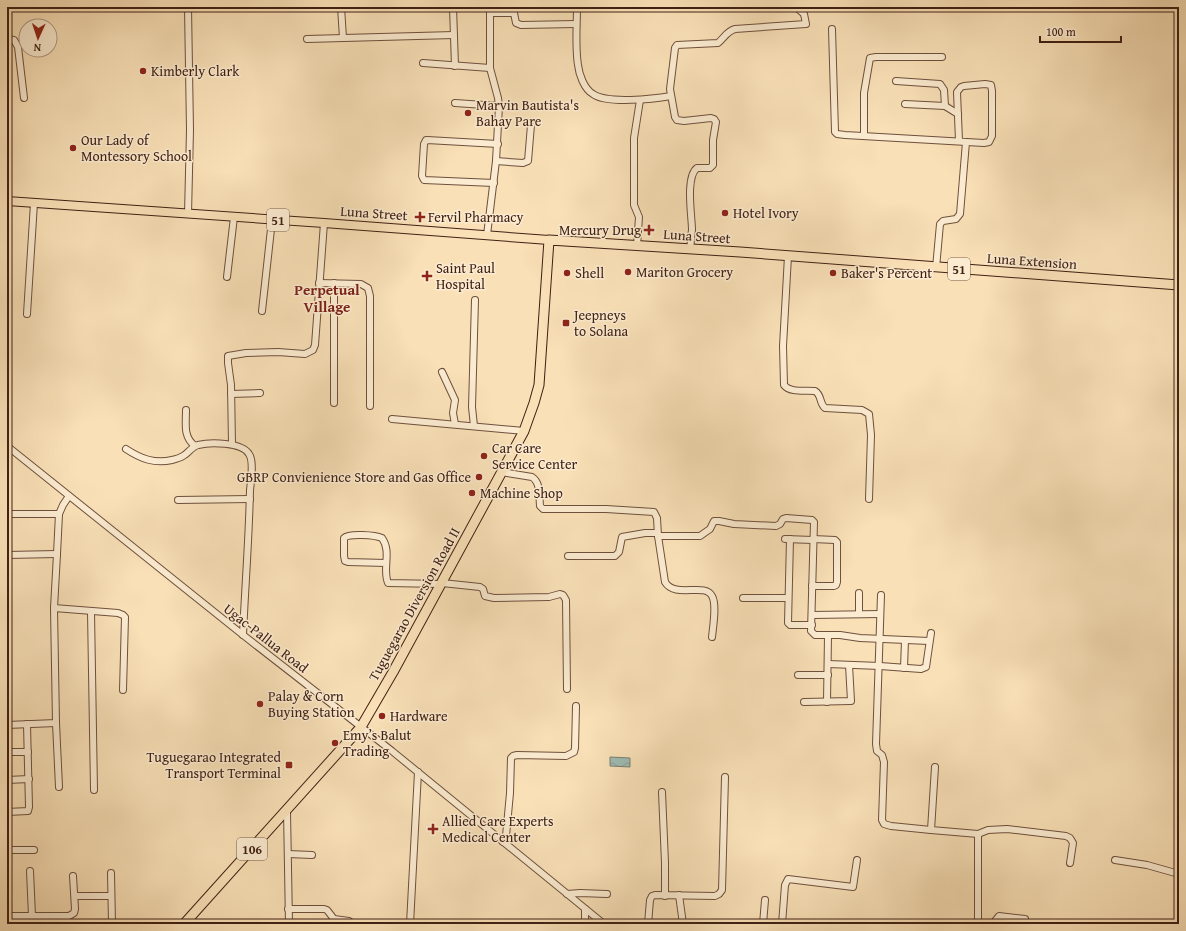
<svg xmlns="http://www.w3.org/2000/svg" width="1186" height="931" viewBox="0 0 1186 931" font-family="'Gentium Book Plus',serif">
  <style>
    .water { fill: url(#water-waves); stroke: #787e73 }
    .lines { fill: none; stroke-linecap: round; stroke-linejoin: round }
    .minor-casing { stroke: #6e503d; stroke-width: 8 }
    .major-casing { stroke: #402014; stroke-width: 10 }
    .highway-casing { stroke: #402014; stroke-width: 11 }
    .minor { stroke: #fbebd0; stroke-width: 6 }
    .major { stroke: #f9e0b7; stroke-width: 8 }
    .highway { stroke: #f9e0b7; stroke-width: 9 }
    .poi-dot { fill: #8f2418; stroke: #fbebd0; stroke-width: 1.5 }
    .labels { text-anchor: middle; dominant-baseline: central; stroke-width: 3; stroke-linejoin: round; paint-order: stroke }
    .shield { fill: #fbebd0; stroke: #785d4c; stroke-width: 1 }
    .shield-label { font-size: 13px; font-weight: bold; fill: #402014 }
    .poi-label { font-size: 14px; fill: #402014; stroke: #fbebd0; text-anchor: start }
    .street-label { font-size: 14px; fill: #402014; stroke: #fbebd0 }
    .neighbourhood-label { font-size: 15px; font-weight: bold; fill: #7a1f14; stroke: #fbebd0 }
  </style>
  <defs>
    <pattern id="water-waves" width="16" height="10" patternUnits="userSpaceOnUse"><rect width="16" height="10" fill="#9ebcb3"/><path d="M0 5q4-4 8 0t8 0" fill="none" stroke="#89a199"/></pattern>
  </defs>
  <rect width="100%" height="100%" fill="#f9e0b7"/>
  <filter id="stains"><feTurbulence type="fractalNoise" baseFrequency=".005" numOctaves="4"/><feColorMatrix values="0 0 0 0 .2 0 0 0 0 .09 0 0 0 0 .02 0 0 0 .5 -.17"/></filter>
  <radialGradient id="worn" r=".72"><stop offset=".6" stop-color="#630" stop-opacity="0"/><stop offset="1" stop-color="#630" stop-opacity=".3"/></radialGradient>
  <polygon class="water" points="610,757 630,758 630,767 610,766"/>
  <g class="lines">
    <g class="minor-casing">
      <g id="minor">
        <polyline points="26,7 45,7"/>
        <polyline points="341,7 343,38"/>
        <polyline points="453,7 455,66"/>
        <path d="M577,7C577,26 575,46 578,65C579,74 584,89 593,94C606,104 654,99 671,96"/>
        <polyline points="490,13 514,13 516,23 521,25 576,24"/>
        <polyline points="832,29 835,132 837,134 845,135 984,143 989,142 992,136 992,91 991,85 985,84 964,86 961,87 957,92 959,141"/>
        <polyline points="7,39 14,40 18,47 24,98"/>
        <polyline points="307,39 454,35"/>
        <polyline points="423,63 490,68"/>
        <polyline points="896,81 940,84 944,90 945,106"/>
        <polyline points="455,103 499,106"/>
        <polyline points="905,104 945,106 958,114"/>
        <polyline points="864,136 864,93 870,58 876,57 942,57"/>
        <polyline points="496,161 523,163 528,161 531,125"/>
        <polyline points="494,183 424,180 422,176 424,144 426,140 427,140 498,144"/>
        <polyline points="188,214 190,130 188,7"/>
        <polyline points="487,235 496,161 499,106 498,98 490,68 490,7"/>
        <polyline points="637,246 639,217 634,205 634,138 640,100"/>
        <path d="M690,249C691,243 691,236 692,230C692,217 685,177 697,168H710L713,165V140L716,122L714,119L711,118L684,121L677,120L675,117L670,89L675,48L677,45L718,43C724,38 727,31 735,29L806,24L804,14L796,7"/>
        <path d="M788,256L783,346L784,385C790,393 805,390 815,391C822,395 819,403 825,408L862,410L869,414L871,435L869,499"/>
        <polyline points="936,268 940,224 943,221 956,219 960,214 966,142"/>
        <polyline points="227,277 234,217"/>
        <polyline points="319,283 361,284 368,288 370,296 370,406"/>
        <polyline points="334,283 334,403"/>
        <polyline points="262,311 272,220"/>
        <polyline points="27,314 34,203"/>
        <polyline points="442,372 455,400 453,413 455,424"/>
        <polyline points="231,394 260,393"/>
        <path d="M186,410C186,424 183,437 195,446"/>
        <polyline points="392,419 524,431"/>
        <polyline points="474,426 472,407 475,300"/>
        <polyline points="232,444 231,385 228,363 228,356 246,353 278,352 305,354 313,350 315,345 324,223"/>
        <polyline points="7,446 243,635 392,751 604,924"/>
        <path d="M126,449C141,459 155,464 172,460C176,459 180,458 183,456C189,453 191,447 198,445C210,442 242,442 249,454C254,461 251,481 250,490C249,539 245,587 243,635"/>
        <path d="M501,472L532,477C541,483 539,496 540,506L543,509H606L654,512L657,518L658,536H700L710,529L714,521H719L734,524L776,526L780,524L783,519L786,518L812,520L814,522L811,631L815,635H840L860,638L929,641"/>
        <polyline points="178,500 250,499"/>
        <polyline points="7,514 59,514"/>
        <path d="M658,536L665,582C675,599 705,582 712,596C717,604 713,627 712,637"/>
        <polyline points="785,539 813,540"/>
        <polyline points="790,539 788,623 790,625 812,625"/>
        <polyline points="7,555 57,554"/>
        <polyline points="568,556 615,556 619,552 622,537 645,533 657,533"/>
        <path d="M386,563L348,562L345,561L344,556V538C349,533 375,535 382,538C392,552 382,569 388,583L441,584"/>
        <polyline points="442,583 480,587 483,589 485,596 494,598 549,597 560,594 563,595 566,600 567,689"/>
        <polyline points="812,586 834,586 836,585 837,582 837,542 835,540 813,539"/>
        <polyline points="859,593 859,614"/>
        <polyline points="881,595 876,744 877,751 882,755 884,762 882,820 884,824 891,826 931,830"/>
        <polyline points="743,598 788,598"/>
        <polyline points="54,608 118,613 123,615 125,617 123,690"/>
        <polyline points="91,612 94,790"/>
        <polyline points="812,615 880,614"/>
        <polyline points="828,664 880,666 921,669 926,667 931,633"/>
        <polyline points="904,668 905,640"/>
        <polyline points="798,675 828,675"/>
        <polyline points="804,702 851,701 849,665"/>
        <polyline points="827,702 828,635"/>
        <polyline points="56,723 59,787"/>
        <polyline points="7,725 56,723 54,608 57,554 59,514 63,505 69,496"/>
        <polyline points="7,752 28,752"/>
        <polyline points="935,767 931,830 978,834 988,830 1007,829 1066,836 1070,838 1073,843 1070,863"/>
        <polyline points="7,780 29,779"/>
        <polyline points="662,792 665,863 665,896"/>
        <polyline points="287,811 289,924"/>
        <polyline points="7,812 28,811 29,807 27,724"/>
        <polyline points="503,842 506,836 510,793 511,758 513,756 517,755 566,756 574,752 575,748 576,706"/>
        <polyline points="7,850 34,850"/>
        <polyline points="288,854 312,855"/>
        <polyline points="1115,860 1147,865 1179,874"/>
        <polyline points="30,871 32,916"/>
        <polyline points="111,873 112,924"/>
        <polyline points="567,894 580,893 607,894"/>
        <polyline points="679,895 683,924"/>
        <polyline points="75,896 111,896"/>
        <polyline points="288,909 324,909 327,910 334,919 349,921 353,924"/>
        <polyline points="7,916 69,916 74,913 75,909 73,876"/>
        <polyline points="410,924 418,772"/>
        <polyline points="585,924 585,909"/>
        <polyline points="648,924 650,900 652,896 655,895 715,896 719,894 722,890 725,777"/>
        <polyline points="763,924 765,900"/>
        <polyline points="782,924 785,885 788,879 853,887 857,860"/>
        <polyline points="978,924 978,834"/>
        <polyline points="995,924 995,921 999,916 1025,919"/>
      </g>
    </g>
    <g class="major-casing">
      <polyline id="major" points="7,201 324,223 549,240"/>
    </g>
    <g class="highway-casing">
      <polyline id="highway" points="184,924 361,727 393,672 524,431 534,403 539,385 549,240 740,252 1179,285"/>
    </g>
    <use href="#minor" class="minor"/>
    <use href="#major" class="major"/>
    <use href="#highway" class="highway"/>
  </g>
  <g class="poi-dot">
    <circle cx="143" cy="71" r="4"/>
    <circle cx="468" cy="113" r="4"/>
    <circle cx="73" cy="148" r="4"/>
    <circle cx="725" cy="213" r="4"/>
    <path d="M418 211h4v4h4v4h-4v4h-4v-4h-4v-4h4z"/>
    <path d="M647 224h4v4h4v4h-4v4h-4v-4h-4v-4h4z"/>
    <circle cx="628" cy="272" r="4"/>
    <circle cx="567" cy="273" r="4"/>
    <circle cx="833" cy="273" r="4"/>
    <path d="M425 270h4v4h4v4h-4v4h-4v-4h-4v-4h4z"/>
    <rect x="562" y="319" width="8" height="8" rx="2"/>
    <circle cx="484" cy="456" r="4"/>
    <circle cx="479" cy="477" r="4"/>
    <circle cx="472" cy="493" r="4"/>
    <circle cx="260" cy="704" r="4"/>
    <circle cx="382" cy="716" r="4"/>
    <circle cx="335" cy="743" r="4"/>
    <rect x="285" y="761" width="8" height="8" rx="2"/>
    <path d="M431 823h4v4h4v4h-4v4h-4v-4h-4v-4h4z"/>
  </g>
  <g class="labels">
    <g class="shield">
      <rect x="267" y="209" width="22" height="22" rx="3"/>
      <rect x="948" y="258" width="22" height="22" rx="3"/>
      <rect x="237" y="838" width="30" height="22" rx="3"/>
    </g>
    <g class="shield-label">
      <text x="278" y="220">51</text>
      <text x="959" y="269">51</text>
      <text x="252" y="849">106</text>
    </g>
    <g class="poi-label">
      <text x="151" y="71">Kimberly Clark</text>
      <text x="476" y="105">Marvin Bautista's<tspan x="476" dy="16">Bahay Pare</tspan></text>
      <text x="81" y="140">Our Lady of<tspan x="81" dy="16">Montessory School</tspan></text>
      <text x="733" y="213">Hotel Ivory</text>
      <text x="428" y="217">Fervil Pharmacy</text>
      <text x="641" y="230" text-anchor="end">Mercury Drug</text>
      <text x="436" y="268">Saint Paul<tspan x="436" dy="16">Hospital</tspan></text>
      <text x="636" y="272">Mariton Grocery</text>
      <text x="575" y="273">Shell</text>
      <text x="841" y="273">Baker's Percent</text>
      <text x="574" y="315">Jeepneys<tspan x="574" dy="16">to Solana</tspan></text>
      <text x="492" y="448">Car Care<tspan x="492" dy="16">Service Center</tspan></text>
      <text x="471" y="477" text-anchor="end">GBRP Convienience Store and Gas Office</text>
      <text x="480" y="493">Machine Shop</text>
      <text x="268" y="696">Palay &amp; Corn<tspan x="268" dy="16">Buying Station</tspan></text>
      <text x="390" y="716">Hardware</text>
      <text x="343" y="735">Emy’s Balut<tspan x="343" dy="16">Trading</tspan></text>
      <text x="281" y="757" text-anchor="end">Tuguegarao Integrated<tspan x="281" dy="16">Transport Terminal</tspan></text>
      <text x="442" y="821">Allied Care Experts<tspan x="442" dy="16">Medical Center</tspan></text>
    </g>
    <g class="street-label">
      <text transform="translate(374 213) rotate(4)">Luna Street</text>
      <text transform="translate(697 236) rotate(4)">Luna Street</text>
      <text transform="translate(1032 261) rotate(4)">Luna Extension</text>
      <text transform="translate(414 604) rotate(-61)">Tuguegarao Diversion Road Ⅱ</text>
      <text transform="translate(266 638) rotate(38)">Ugac-Pallua Road</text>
    </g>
    <g class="neighbourhood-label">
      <text x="327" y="289">Perpetual<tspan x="327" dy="17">Village</tspan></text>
    </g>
  </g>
  <rect width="1186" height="931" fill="none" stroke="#f9e0b7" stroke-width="24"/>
  <rect x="8" y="8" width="1170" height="915" fill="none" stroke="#402014" stroke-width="2"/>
  <rect x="12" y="12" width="1162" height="907" fill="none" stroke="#402014"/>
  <g transform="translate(38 38) rotate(183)"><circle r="19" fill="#fbebd0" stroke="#b09a85"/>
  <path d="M0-3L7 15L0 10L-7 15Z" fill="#8f2418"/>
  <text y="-6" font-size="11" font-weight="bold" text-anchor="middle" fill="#402014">N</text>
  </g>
  <path d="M1040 36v6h81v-6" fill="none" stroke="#402014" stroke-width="2"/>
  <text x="1046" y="36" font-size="12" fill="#402014" stroke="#fbebd0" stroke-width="3" paint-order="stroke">100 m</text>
  <rect width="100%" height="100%" filter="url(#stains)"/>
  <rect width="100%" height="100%" fill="url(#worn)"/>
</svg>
